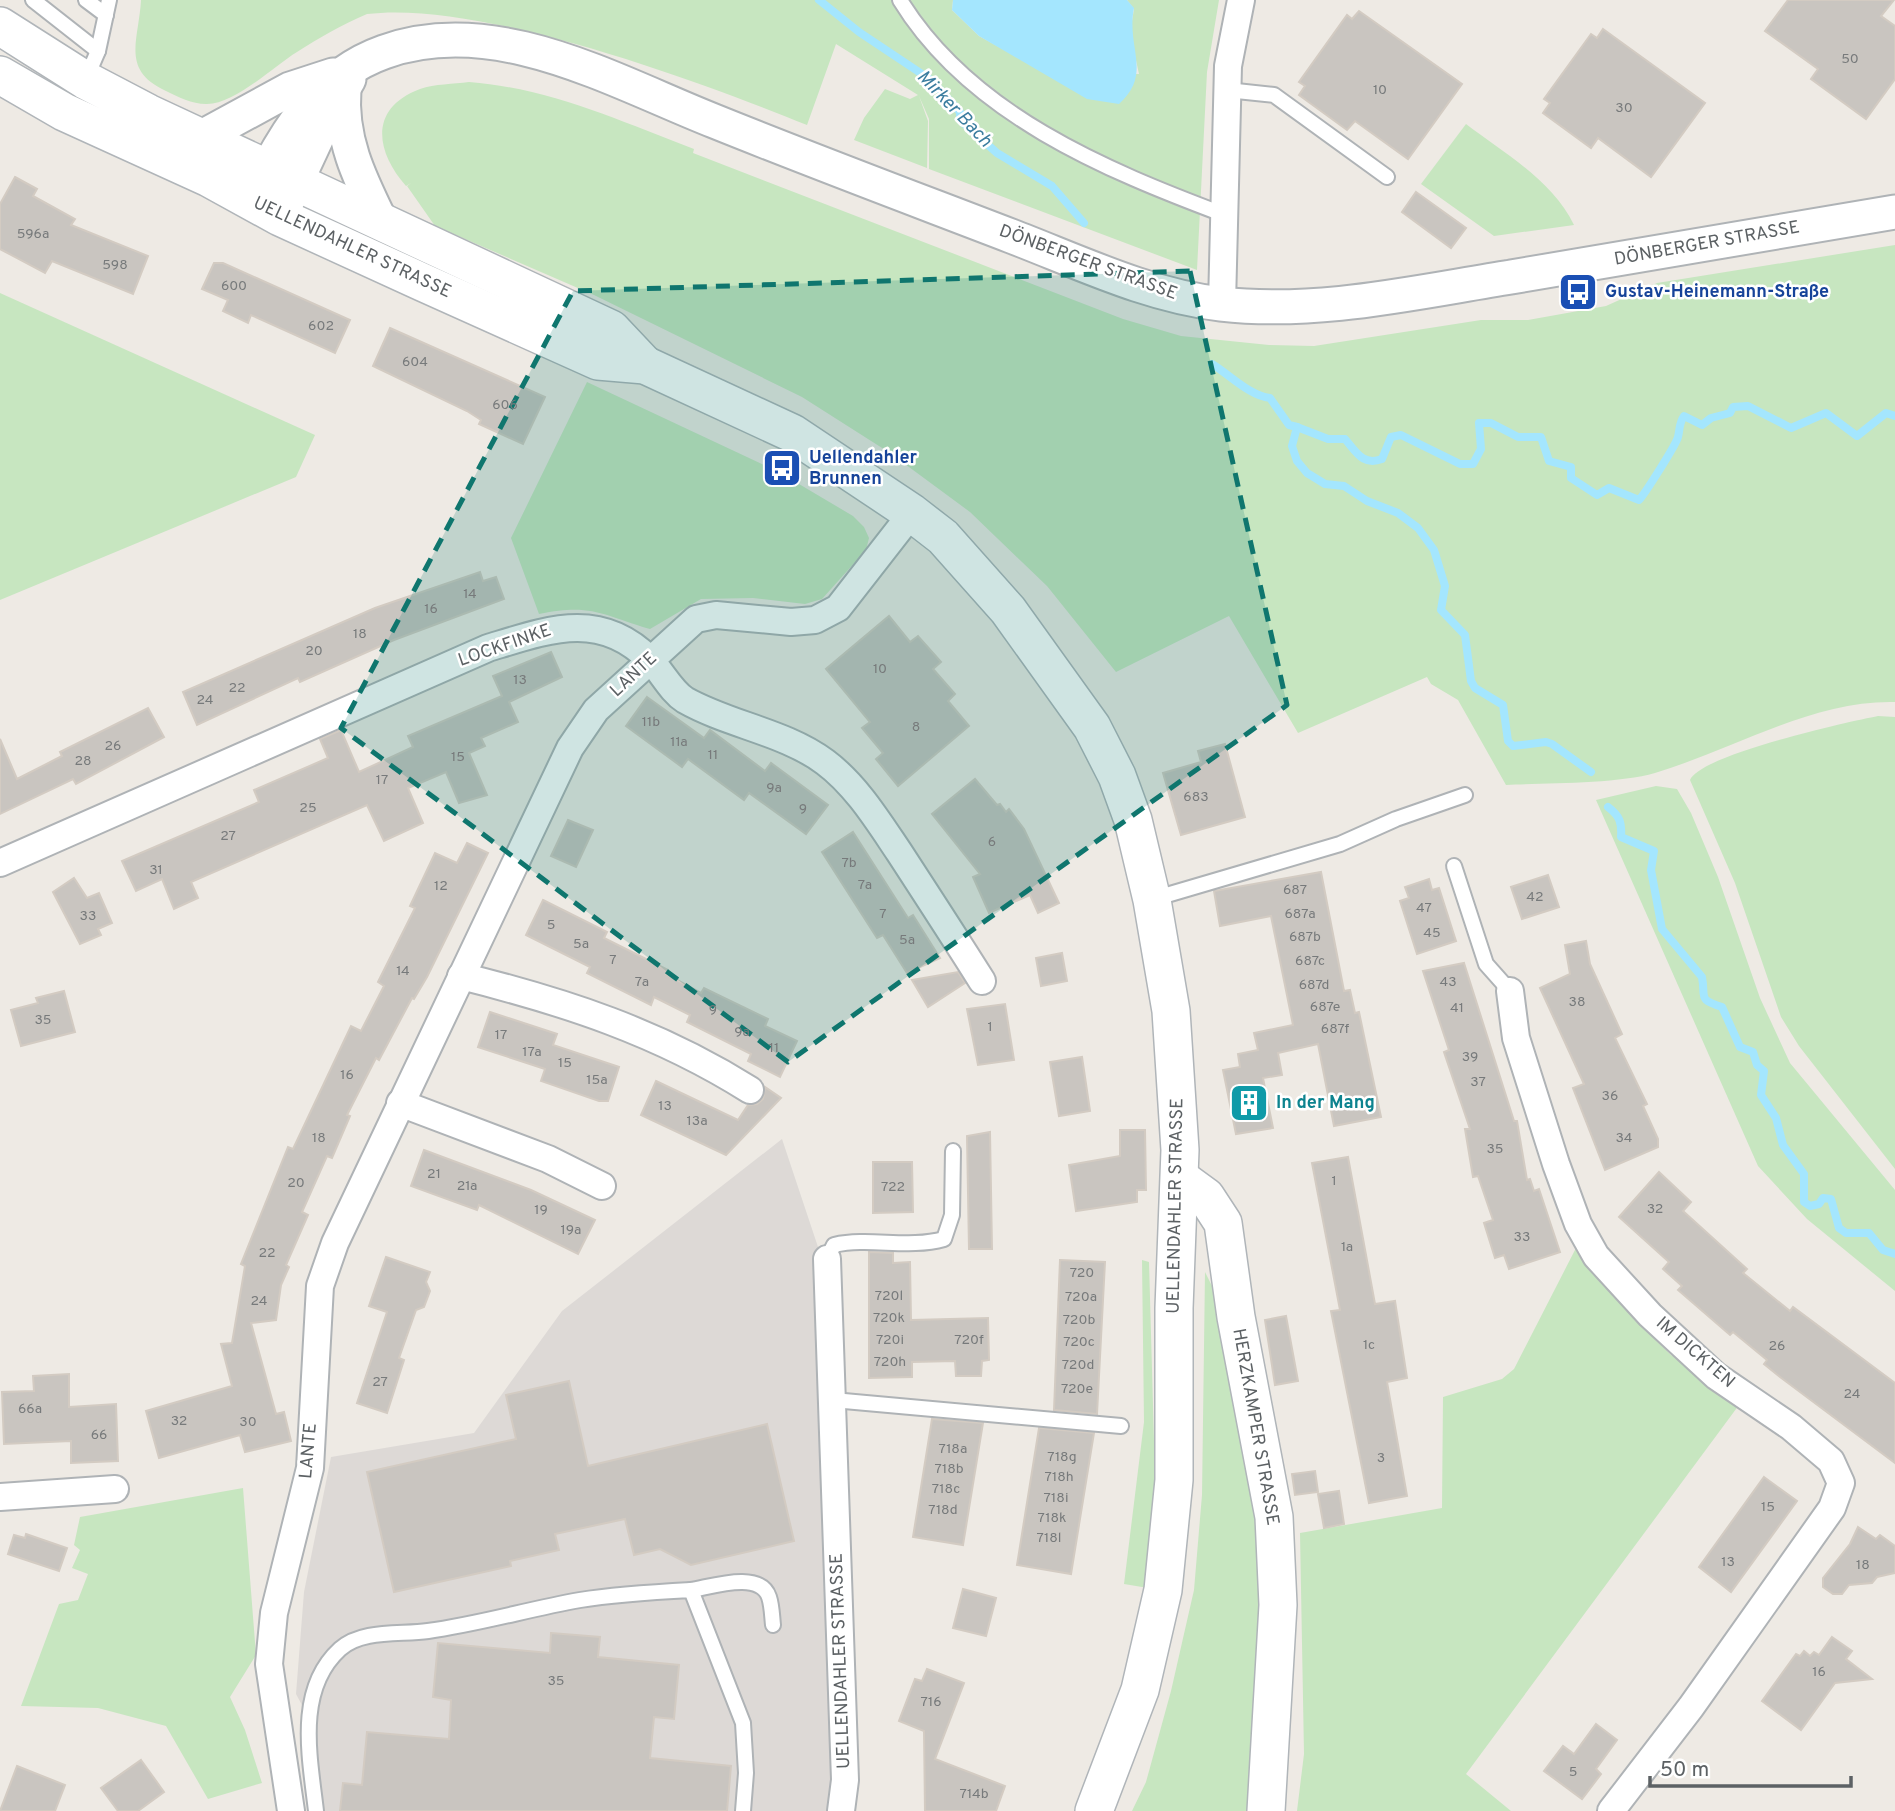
<svg xmlns="http://www.w3.org/2000/svg" width="1895" height="1811" viewBox="0 0 1895 1811" font-family="Overpass,sans-serif">
  <style>
    .industrial { fill: #ddd9d6 }
    .green { fill: #c7e6c0 }
    .water { fill: #a4e6fe }
    .lines { fill: none; stroke-linecap: round; stroke-linejoin: round }
    .stream { stroke: #a4e6fe; stroke-width: 8 }
    .building { fill: #c9c5c0; stroke: #d3cbc2; stroke-width: 2 }
    .service-casing { stroke: #afb3b6; stroke-width: 18 }
    .minor-casing { stroke: #afb3b6; stroke-width: 30 }
    .tertiary-casing { stroke: #afb3b6; stroke-width: 37 }
    .secondary-casing { stroke: #b0b5b9; stroke-width: 40 }
    .service { stroke: #fff; stroke-width: 14 }
    .minor { stroke: #fff; stroke-width: 26 }
    .tertiary { stroke: #fff; stroke-width: 33 }
    .secondary { stroke: #fff; stroke-width: 37 }
    .marked { fill: #0f766e; fill-opacity: 0.2; stroke: #0f766e; stroke-width: 5; stroke-dasharray: 14 9; stroke-linejoin: round }
    .labels { text-anchor: middle; dominant-baseline: central; stroke-width: 5; stroke-linejoin: round; paint-order: stroke }
    .number-label { font-size: 14px; fill: #777a7b }
    .street-label { font-size: 18px; fill: #5c6164; stroke: #fff }
    .transit-label { font-size: 18px; font-weight: bold; fill: #164399; stroke: #fff; text-anchor: start }
    .culture-label { font-size: 18px; font-weight: bold; fill: #0d838f; stroke: #fff; text-anchor: start }
    .water-label { font-size: 19px; font-style: italic; fill: #3b7d9f; stroke: #fff }
  </style>
  <rect width="100%" height="100%" fill="#eeeae4"/>
  <polygon class="industrial" points="782,1139 820,1253 836,1706 830,1811 320,1811 310,1720 296,1694 304,1592 331,1457 474,1433 562,1311"/>
  <g class="green">
    <path d="M141,0H953L952,10L979,36L1044,72L1139,74L1130,33L1134,9L1127,0H1219L1207,72L1197,270L929,169V119L919,96L928,121L927,168L854,140L864,118L885,89L910,99L918,95L836,44L807,125C699,81 480,0 367,14C343,24 319,38 297,52C274,66 234,105 206,104C192,104 178,97 166,91C120,70 139,40 141,0Z"/>
    <path d="M469,82C549,88 620,121 694,149L693,153L1123,319L1181,336L1269,345L1314,346L1481,320H1528L1606,306L1657,283L1895,245V702C1812,700 1732,750 1655,773C1617,784 1547,783 1506,785L1458,700L1431,684L1427,677L1298,733L1229,616L1116,672L1047,586L970,512L890,453L802,397L594,295L435,226L407,186L411,183L406,186C375,151 369,108 420,89C435,84 453,84 469,82Z"/>
    <path d="M1466,124C1504,153 1552,180 1574,225L1494,236L1421,184Z"/>
    <polygon points="0,293 315,435 296,477 0,600"/>
    <path d="M587,382L777,471L853,516L864,527L869,538L866,550L822,599L805,604L753,598L701,599L650,629C602,615 592,603 539,614L511,538Z"/>
    <path d="M1878,716L1895,717V1169L1799,1046L1781,1017L1735,883L1690,780C1700,755 1847,722 1878,716Z"/>
    <polygon points="1656,786 1677,789 1691,813 1718,877 1760,998 1790,1063 1895,1190 1895,1291 1807,1219 1758,1166 1596,800"/>
    <polygon points="1576,1248 1632,1317 1671,1355 1739,1405 1466,1774 1511,1811 1297,1811 1304,1754 1300,1533 1442,1508 1443,1397 1502,1379 1514,1369"/>
    <polygon points="1142,1260 1149,1262 1156,1512 1148,1588 1124,1584 1144,1422"/>
    <polygon points="1205,1272 1221,1304 1264,1567 1250,1811 1132,1811 1146,1782 1171,1691 1194,1590 1202,1495"/>
    <polygon points="243,1488 256,1655 230,1697 245,1730 262,1783 208,1799 166,1726 98,1708 21,1706 59,1604 78,1600 88,1574 72,1568 80,1550 74,1545 80,1517"/>
  </g>
  <path class="water" d="M953,0H1127L1134,8C1126,48 1153,73 1119,104L1087,99L979,36L952,10Z"/>
  <g class="lines">
    <g class="stream">
      <polyline points="819,0 859,32 931,80 960,112 960,120 997,153 1052,186 1084,223"/>
      <path d="M1212,364C1230,375 1250,396 1270,398L1289,425L1297,427L1292,446L1297,461L1307,473L1325,484L1344,486L1367,501L1398,513L1418,528L1434,550L1445,586L1441,610L1465,635L1471,681L1475,688L1503,705L1508,741L1513,746L1546,742L1552,744L1591,772"/>
      <path d="M1297,427L1328,439H1345C1357,453 1363,466 1382,459L1391,437L1401,435L1460,464H1473L1481,449L1479,423H1491L1518,437H1541L1549,461L1571,467V478L1597,495L1609,488L1639,500C1644,495 1676,445 1678,437C1680,429 1679,423 1684,416L1702,425L1711,418L1730,413L1733,407L1748,406L1791,428L1826,413L1857,436L1886,413L1895,416"/>
      <path d="M1608,807C1620,816 1622,823 1621,837L1654,851L1651,870L1662,929L1702,977C1706,998 1697,999 1722,1007L1740,1047L1753,1052L1757,1065L1764,1071L1761,1095L1776,1118L1783,1145L1804,1174V1202L1810,1206L1819,1204L1823,1198L1831,1199L1839,1228L1846,1233H1869L1883,1250L1895,1254"/>
    </g>
  </g>
  <g class="building">
    <polygon points="1788,0 1894,0 1881,16 1895,26 1895,79 1866,119 1811,79 1818,69 1765,31"/>
    <polygon points="1359,11 1462,84 1408,159 1355,121 1347,130 1299,95 1305,86 1299,82 1347,15 1352,19"/>
    <polygon points="1603,29 1705,103 1651,177 1598,138 1591,148 1543,113 1550,103 1544,99 1591,34 1597,38"/>
    <polygon points="15,177 37,189 33,196 75,219 71,225 148,256 133,294 52,261 45,273 0,249 0,204"/>
    <polygon points="1416,192 1466,228 1451,248 1402,212"/>
    <polygon points="214,263 223,263 350,320 335,353 251,315 248,323 223,311 228,300 202,289"/>
    <polygon points="390,328 545,397 523,444 479,424 481,420 467,411 373,366"/>
    <polygon points="480,572 483,581 496,577 504,599 394,640 300,682 298,678 197,725 183,692 375,608"/>
    <polygon points="889,616 910,642 918,636 941,662 933,669 955,694 948,701 969,726 898,786 876,759 883,753 862,728 870,722 826,669"/>
    <polygon points="551,652 562,677 509,702 518,722 481,738 485,746 469,753 487,795 459,803 446,772 408,788 423,823 384,841 367,805 191,882 198,898 174,909 162,879 136,891 122,861 259,802 254,790 328,758 320,739 341,730 359,772 413,747 408,736 502,696 493,676"/>
    <polygon points="647,697 704,738 710,730 765,771 771,763 828,805 806,834 749,793 744,800 688,759 682,767 626,726"/>
    <polygon points="148,708 164,737 76,784 73,779 0,814 0,739 17,779 62,756 60,752"/>
    <polygon points="1225,744 1245,817 1181,835 1163,773 1201,762 1198,751"/>
    <polygon points="975,779 997,805 1000,804 1006,812 1009,809 1024,829 1059,903 1038,913 1030,895 989,913 973,877 980,874 932,814"/>
    <polygon points="568,820 593,830 576,867 551,856"/>
    <polygon points="853,832 908,918 913,915 940,958 907,973 883,935 877,938 822,852"/>
    <polygon points="467,843 488,853 427,977 414,999 412,998 379,1060 376,1058 347,1115 350,1116 332,1158 327,1156 302,1212 308,1215 286,1265 289,1267 281,1285 276,1320 251,1323 276,1414 284,1412 291,1441 245,1452 240,1435 159,1458 146,1411 232,1386 221,1344 232,1343 245,1266 241,1264 288,1147 293,1149 351,1026 361,1031 384,986 378,982 415,908 410,906 435,853 457,863"/>
    <polygon points="1321,872 1344,991 1350,990 1355,1013 1359,1012 1381,1117 1334,1126 1318,1044 1278,1053 1282,1075 1263,1078 1273,1128 1236,1134 1223,1070 1240,1067 1238,1054 1258,1050 1254,1033 1293,1025 1271,916 1220,926 1214,891"/>
    <polygon points="1548,875 1559,907 1522,919 1511,887"/>
    <polygon points="74,878 87,898 99,893 112,923 98,929 101,935 80,944 53,892"/>
    <polygon points="1429,879 1432,890 1439,888 1456,941 1417,954 1400,901 1409,898 1405,887"/>
    <polygon points="543,900 607,932 604,938 668,970 666,974 701,993 704,988 768,1019 765,1026 797,1041 780,1077 748,1061 751,1054 687,1022 690,1015 654,997 651,1005 587,973 590,967 526,935"/>
    <polygon points="1586,941 1590,964 1622,1034 1615,1038 1647,1104 1643,1106 1658,1139 1658,1147 1605,1170 1573,1088 1584,1084 1540,988 1570,974 1565,945"/>
    <polygon points="1062,953 1067,981 1041,986 1036,958"/>
    <polygon points="1464,963 1514,1121 1517,1121 1527,1180 1530,1179 1534,1191 1539,1189 1560,1252 1509,1269 1504,1255 1495,1258 1484,1223 1493,1220 1478,1176 1473,1177 1465,1129 1470,1129 1444,1052 1449,1050 1423,971"/>
    <polygon points="958,972 965,983 928,1007 912,980"/>
    <polygon points="64,991 75,1032 21,1046 11,1010 38,1003 36,998"/>
    <polygon points="1005,1004 1014,1060 978,1065 967,1009"/>
    <polygon points="490,1012 557,1034 553,1045 619,1067 608,1101 599,1101 541,1081 545,1069 478,1047"/>
    <polygon points="1082,1057 1090,1111 1059,1116 1050,1062"/>
    <polygon points="656,1081 738,1120 748,1105 757,1104 763,1099 765,1087 781,1098 726,1155 641,1115"/>
    <polygon points="1120,1130 1145,1130 1146,1190 1137,1190 1137,1202 1076,1211 1069,1165 1120,1156"/>
    <polygon points="990,1132 992,1249 969,1249 967,1136"/>
    <polygon points="424,1150 531,1190 595,1220 578,1254 479,1205 477,1210 411,1186"/>
    <polygon points="1348,1157 1375,1304 1395,1301 1407,1378 1387,1382 1407,1496 1369,1503 1331,1311 1340,1310 1312,1163"/>
    <polygon points="873,1162 912,1162 913,1212 873,1213"/>
    <polygon points="1659,1172 1691,1202 1683,1211 1747,1269 1743,1273 1790,1311 1793,1307 1895,1383 1895,1463 1780,1377 1764,1364 1767,1360 1733,1332 1730,1335 1678,1290 1682,1286 1663,1269 1669,1262 1619,1217"/>
    <polygon points="869,1252 893,1253 893,1263 910,1262 911,1320 988,1318 989,1360 982,1361 981,1376 956,1376 955,1361 912,1362 912,1377 869,1378"/>
    <polygon points="386,1257 430,1272 426,1282 430,1291 424,1307 416,1310 399,1358 404,1360 387,1413 357,1403 387,1312 369,1306"/>
    <polygon points="1060,1260 1105,1262 1097,1414 1054,1410"/>
    <polygon points="1286,1316 1298,1381 1275,1385 1265,1320"/>
    <polygon points="69,1374 69,1407 116,1404 118,1461 71,1463 71,1441 4,1444 2,1392 34,1391 33,1376"/>
    <polygon points="569,1381 588,1466 767,1424 794,1541 691,1565 660,1549 634,1555 625,1519 555,1534 559,1550 510,1561 511,1566 394,1592 367,1472 516,1439 506,1395"/>
    <polygon points="932,1419 983,1423 963,1545 913,1537"/>
    <polygon points="1039,1428 1094,1433 1071,1574 1017,1565"/>
    <polygon points="1315,1471 1318,1492 1295,1495 1292,1474"/>
    <polygon points="1764,1477 1797,1501 1731,1592 1699,1567"/>
    <polygon points="1339,1491 1344,1524 1324,1528 1318,1494"/>
    <polygon points="1858,1527 1876,1539 1880,1535 1895,1546 1895,1573 1877,1577 1872,1583 1849,1585 1842,1594 1833,1594 1823,1587 1823,1578 1850,1544"/>
    <polygon points="26,1534 67,1548 59,1571 8,1554 14,1535 25,1538"/>
    <polygon points="963,1589 996,1598 986,1636 953,1628"/>
    <polygon points="551,1633 600,1637 598,1657 679,1665 674,1719 654,1717 650,1758 731,1766 727,1811 340,1811 343,1783 362,1785 367,1732 449,1739 451,1700 433,1697 438,1643 550,1653"/>
    <polygon points="1832,1637 1852,1651 1846,1659 1872,1679 1835,1683 1801,1730 1762,1701 1796,1654 1800,1656 1804,1651 1810,1656 1814,1652 1819,1655"/>
    <polygon points="927,1669 964,1683 935,1759 1005,1786 996,1811 925,1811 924,1731 899,1721 915,1679 922,1681"/>
    <polygon points="1596,1724 1617,1740 1596,1769 1601,1774 1582,1799 1544,1771 1563,1746 1574,1754"/>
    <polygon points="141,1760 164,1792 138,1811 118,1811 101,1788"/>
    <polygon points="17,1766 65,1785 55,1811 0,1811"/>
  </g>
  <g class="lines">
    <g class="service-casing">
      <g id="service">
        <polyline points="33,0 98,51"/>
        <polyline points="86,0 106,15"/>
        <path d="M900,0C970,114 1105,170 1225,215"/>
        <polyline points="86,79 98,51 109,0"/>
        <polyline points="1227,90 1274,95 1387,177"/>
        <polyline points="1454,866 1486,964 1510,991"/>
        <polyline points="1153,899 1340,844 1396,819 1465,795"/>
        <path d="M827,1259L834,1245C870,1237 908,1249 944,1239L952,1215L953,1151"/>
        <polyline points="833,1400 1121,1426"/>
        <path d="M691,1590C711,1587 760,1570 769,1597C772,1606 772,1616 773,1625"/>
        <path d="M316,1811C310,1758 295,1690 340,1649C362,1629 401,1635 428,1631C479,1624 529,1609 580,1600C617,1594 654,1592 691,1590L743,1723L746,1773L743,1811"/>
      </g>
    </g>
    <g class="minor-casing">
      <g id="minor">
        <polyline points="1222,304 1228,66 1241,0"/>
        <path d="M0,863L488,648C547,630 600,609 650,660C662,672 671,691 685,700C729,725 785,732 825,762C856,785 878,821 899,852C927,895 955,938 982,981"/>
        <path d="M461,976C565,1002 658,1032 750,1090"/>
        <polyline points="1510,991 1516,1038 1556,1164 1578,1224 1596,1256 1650,1315 1716,1376 1791,1427 1831,1461 1841,1483 1832,1508 1691,1707 1611,1811"/>
        <polyline points="400,1103 548,1159 602,1186"/>
        <polyline points="827,1259 845,1780 841,1811"/>
        <polyline points="0,1497 115,1489"/>
        <polyline points="291,1811 269,1664 274,1613 310,1468 320,1286 335,1243 570,748 596,710 696,619 716,615 791,622 815,620 838,608 912,513"/>
      </g>
    </g>
    <g class="tertiary-casing">
      <g id="tertiary">
        <path d="M344,89C340,138 359,177 380,220"/>
        <polyline points="200,138 290,89 333,75"/>
        <path d="M256,191C285,132 319,75 384,52C495,12 613,81 714,121C813,161 912,198 1011,236C1079,262 1149,296 1221,304C1318,315 1416,292 1511,277C1639,255 1767,233 1895,212"/>
        <polyline points="285,206 326,118 349,79"/>
      </g>
    </g>
    <g class="secondary-casing">
      <g id="secondary">
        <polyline points="0,26 85,80 148,113 611,329 645,365"/>
        <polyline points="0,75 64,112 209,178 280,217 422,282 598,361 645,365 792,433 912,513 943,537 1008,610 1092,727 1117,776 1133,820 1152,900 1171,1011 1180,1150 1174,1308 1174,1480 1163,1590 1140,1690 1094,1811"/>
        <polyline points="1180,1178 1206,1197 1223,1223 1236,1317 1274,1517 1278,1605 1266,1811"/>
      </g>
    </g>
    <use href="#service" class="service"/>
    <use href="#minor" class="minor"/>
    <use href="#tertiary" class="tertiary"/>
    <use href="#secondary" class="secondary"/>
  </g>
  <path class="marked" d="M1190,271L1287,705L788,1062L341,728L573,291Z"/>
  <defs>
    <g id="bus-square" transform="scale(2.0125)"><rect x="-9" y="-9" width="18" height="18" rx="4" fill="#1a4fb4" stroke="#fff"/><path d="M-5-6H5V4H4V6H2V4H-2V6H-4V4H-5ZM-3.5-4V0h7V-4ZM-3.5 1.2v1.5H-2V1.2ZM2 1.2v1.5H3.5V1.2Z" fill="#fff"/></g>
    <g id="building-square" transform="scale(2.0125)"><rect x="-9" y="-9" width="18" height="18" rx="4" fill="#0f9aa8" stroke="#fff"/><path d="M-4-6H4V6H1V3H-1V6H-4ZM-2.5-4.3h1.7v1.8h-1.7ZM.8-4.3h1.7v1.8H.8ZM-2.5-1h1.7V.8h-1.7ZM.8-1h1.7V.8H.8Z" fill="#fff"/></g>
  </defs>
  <g fill-rule="evenodd">
    <use href="#bus-square" x="1578" y="292"/>
    <use href="#bus-square" x="782" y="468"/>
    <use href="#building-square" x="1249" y="1103"/>
  </g>
  <g class="labels">
    <g class="number-label">
      <text x="1850" y="59">50</text>
      <text x="1380" y="90">10</text>
      <text x="1624" y="108">30</text>
      <text x="33" y="234">596a</text>
      <text x="115" y="265">598</text>
      <text x="234" y="286">600</text>
      <text x="321" y="326">602</text>
      <text x="415" y="362">604</text>
      <text x="505" y="405">606</text>
      <text x="470" y="594">14</text>
      <text x="431" y="609">16</text>
      <text x="360" y="634">18</text>
      <text x="314" y="651">20</text>
      <text x="880" y="669">10</text>
      <text x="520" y="680">13</text>
      <text x="237" y="688">22</text>
      <text x="205" y="700">24</text>
      <text x="651" y="722">11b</text>
      <text x="916" y="727">8</text>
      <text x="679" y="742">11a</text>
      <text x="113" y="746">26</text>
      <text x="713" y="755">11</text>
      <text x="458" y="757">15</text>
      <text x="83" y="761">28</text>
      <text x="382" y="780">17</text>
      <text x="774" y="788">9a</text>
      <text x="1196" y="797">683</text>
      <text x="308" y="808">25</text>
      <text x="803" y="809">9</text>
      <text x="228" y="836">27</text>
      <text x="992" y="842">6</text>
      <text x="849" y="863">7b</text>
      <text x="156" y="870">31</text>
      <text x="865" y="885">7a</text>
      <text x="441" y="886">12</text>
      <text x="1295" y="890">687</text>
      <text x="1535" y="897">42</text>
      <text x="1424" y="908">47</text>
      <text x="883" y="914">7</text>
      <text x="1300" y="914">687a</text>
      <text x="88" y="916">33</text>
      <text x="551" y="925">5</text>
      <text x="1432" y="933">45</text>
      <text x="1305" y="937">687b</text>
      <text x="907" y="940">5a</text>
      <text x="581" y="944">5a</text>
      <text x="613" y="960">7</text>
      <text x="1310" y="961">687c</text>
      <text x="403" y="971">14</text>
      <text x="642" y="982">7a</text>
      <text x="1448" y="982">43</text>
      <text x="1314" y="985">687d</text>
      <text x="1577" y="1002">38</text>
      <text x="1325" y="1007">687e</text>
      <text x="1457" y="1008">41</text>
      <text x="713" y="1010">9</text>
      <text x="43" y="1020">35</text>
      <text x="990" y="1027">1</text>
      <text x="1335" y="1029">687f</text>
      <text x="742" y="1032">9a</text>
      <text x="501" y="1035">17</text>
      <text x="774" y="1048">11</text>
      <text x="532" y="1052">17a</text>
      <text x="1470" y="1057">39</text>
      <text x="565" y="1063">15</text>
      <text x="347" y="1075">16</text>
      <text x="597" y="1080">15a</text>
      <text x="1478" y="1082">37</text>
      <text x="1610" y="1096">36</text>
      <text x="665" y="1106">13</text>
      <text x="697" y="1121">13a</text>
      <text x="319" y="1138">18</text>
      <text x="1624" y="1138">34</text>
      <text x="1495" y="1149">35</text>
      <text x="434" y="1174">21</text>
      <text x="1334" y="1181">1</text>
      <text x="296" y="1183">20</text>
      <text x="467" y="1186">21a</text>
      <text x="893" y="1187">722</text>
      <text x="1655" y="1209">32</text>
      <text x="541" y="1210">19</text>
      <text x="571" y="1230">19a</text>
      <text x="1522" y="1237">33</text>
      <text x="1347" y="1247">1a</text>
      <text x="267" y="1253">22</text>
      <text x="1082" y="1273">720</text>
      <text x="889" y="1296">720l</text>
      <text x="1081" y="1297">720a</text>
      <text x="259" y="1301">24</text>
      <text x="889" y="1318">720k</text>
      <text x="1079" y="1320">720b</text>
      <text x="890" y="1340">720i</text>
      <text x="969" y="1340">720f</text>
      <text x="1079" y="1342">720c</text>
      <text x="1369" y="1345">1c</text>
      <text x="1777" y="1346">26</text>
      <text x="890" y="1362">720h</text>
      <text x="1078" y="1365">720d</text>
      <text x="380" y="1382">27</text>
      <text x="1077" y="1389">720e</text>
      <text x="1852" y="1394">24</text>
      <text x="30" y="1409">66a</text>
      <text x="179" y="1421">32</text>
      <text x="248" y="1422">30</text>
      <text x="99" y="1435">66</text>
      <text x="953" y="1449">718a</text>
      <text x="1062" y="1457">718g</text>
      <text x="1381" y="1458">3</text>
      <text x="949" y="1469">718b</text>
      <text x="1059" y="1477">718h</text>
      <text x="946" y="1489">718c</text>
      <text x="1056" y="1498">718i</text>
      <text x="1768" y="1507">15</text>
      <text x="943" y="1510">718d</text>
      <text x="1052" y="1518">718k</text>
      <text x="1049" y="1538">718l</text>
      <text x="1728" y="1562">13</text>
      <text x="1863" y="1565">18</text>
      <text x="1819" y="1672">16</text>
      <text x="556" y="1681">35</text>
      <text x="931" y="1702">716</text>
      <text x="1573" y="1772">5</text>
      <text x="974" y="1794">714b</text>
    </g>
    <g class="street-label">
      <text transform="translate(1707 244) rotate(-10)">DÖNBERGER STRASSE</text>
      <text transform="translate(352 248) rotate(25)">UELLENDAHLER STRASSE</text>
      <text transform="translate(1088 263) rotate(20)">DÖNBERGER STRASSE</text>
      <text transform="translate(505 646) rotate(-19)">LOCKFINKE</text>
      <text transform="translate(634 675) rotate(-43)">LANTE</text>
      <text transform="translate(1176 1206) rotate(-89)">UELLENDAHLER STRASSE</text>
      <text transform="translate(1695 1353) rotate(41)">IM DICKTEN</text>
      <text transform="translate(1255 1427) rotate(80)">HERZKAMPER STRASSE</text>
      <text transform="translate(309 1451) rotate(-85)">LANTE</text>
      <text transform="translate(841 1661) rotate(-92)">UELLENDAHLER STRASSE</text>
    </g>
    <g class="transit-label">
      <text x="1605" y="292">Gustav-Heinemann-Straße</text>
      <text x="809" y="458">Uellendahler<tspan x="809" dy="21">Brunnen</tspan></text>
    </g>
    <g class="culture-label">
      <text x="1276" y="1103">In der Mang</text>
    </g>
    <g class="water-label">
      <text transform="translate(954 109) rotate(46)">Mirker Bach</text>
    </g>
  </g>
  <path d="M1650 1776v10h201v-10" fill="none" stroke="#5c6164" stroke-width="3.5"/>
  <text x="1660" y="1776" font-size="21" fill="#5c6164" stroke="#ffffff" stroke-width="5" paint-order="stroke">50 m</text>
</svg>
